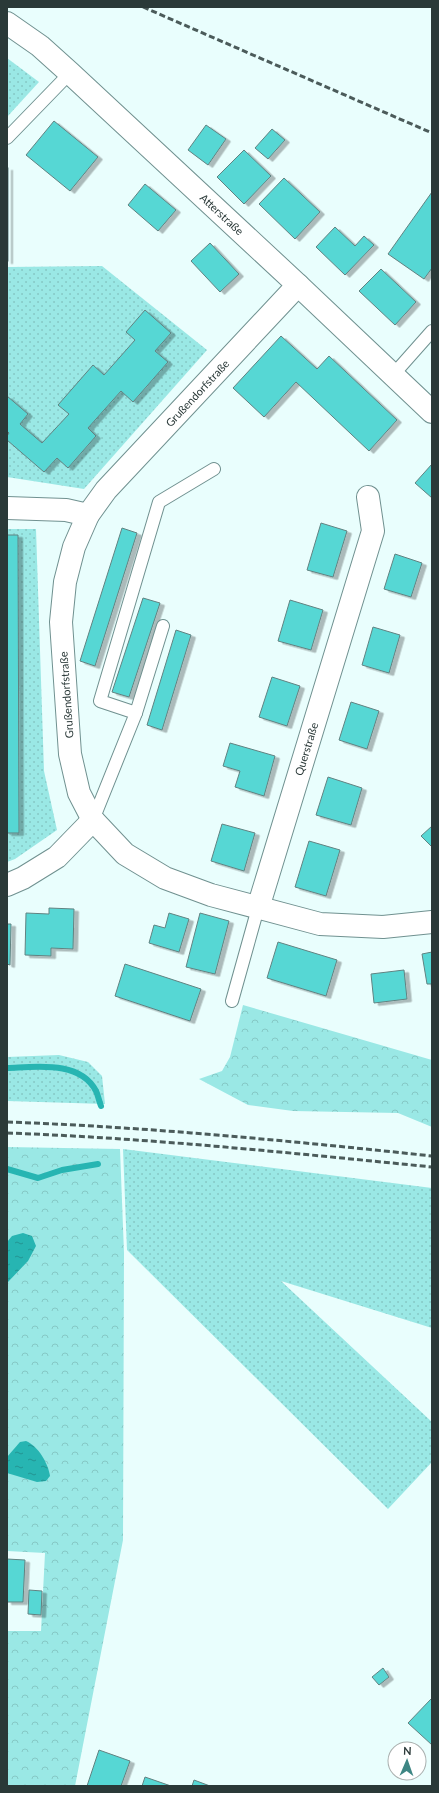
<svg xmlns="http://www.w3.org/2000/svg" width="439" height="1793" viewBox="0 0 439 1793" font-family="Lato,sans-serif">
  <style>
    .grass { fill: url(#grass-dots) }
    .park { fill: url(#park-crowns) }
    .water { fill: url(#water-ripples) }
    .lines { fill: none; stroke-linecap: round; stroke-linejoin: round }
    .stream { stroke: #27b5b2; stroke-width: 6 }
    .building { fill: #56d7d4; stroke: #618281; filter: url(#shadow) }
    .lane-casing { stroke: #709190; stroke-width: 14 }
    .street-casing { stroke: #709190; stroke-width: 24 }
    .secondary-casing { stroke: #709190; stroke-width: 24 }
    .lane { stroke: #fff; stroke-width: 12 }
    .street { stroke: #fff; stroke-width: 22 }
    .secondary { stroke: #fff; stroke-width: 22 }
    .rail { stroke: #4b5b5a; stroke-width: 3; stroke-dasharray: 6 3; stroke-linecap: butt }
    .labels { text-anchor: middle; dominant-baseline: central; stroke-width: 3; stroke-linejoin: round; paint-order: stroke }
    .street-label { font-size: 11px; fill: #2a3938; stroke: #fff }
  </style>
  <defs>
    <pattern id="grass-dots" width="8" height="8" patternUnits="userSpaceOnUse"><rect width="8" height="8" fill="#9ae8e5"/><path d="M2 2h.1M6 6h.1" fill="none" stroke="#85c8c5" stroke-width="1.8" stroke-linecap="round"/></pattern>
    <pattern id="park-crowns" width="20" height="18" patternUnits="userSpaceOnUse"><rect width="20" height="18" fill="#9ae8e5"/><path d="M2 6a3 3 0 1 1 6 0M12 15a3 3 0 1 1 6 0" fill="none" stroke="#85c8c5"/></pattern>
    <pattern id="water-ripples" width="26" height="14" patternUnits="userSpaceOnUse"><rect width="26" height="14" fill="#27b5b2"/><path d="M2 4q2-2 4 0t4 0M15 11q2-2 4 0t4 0" fill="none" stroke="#229492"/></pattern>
    <filter id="shadow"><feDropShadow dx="4.5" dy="2.5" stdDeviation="0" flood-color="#0004"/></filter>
  </defs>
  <rect width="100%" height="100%" fill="#e9fefd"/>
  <g class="grass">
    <polygon points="7,58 39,82 7,117"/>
    <polygon points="102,266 207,350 84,489 7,477 7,267"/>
    <polygon points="7,529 36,529 44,771 57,830 15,859 7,862"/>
    <polygon points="59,1055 88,1062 102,1076 105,1104 7,1101 7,1057"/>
    <polygon points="123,1149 432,1188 432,1328 281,1281 432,1422 432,1462 388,1509 127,1250"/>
  </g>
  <g class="park">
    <polygon points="243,1005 432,1060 432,1127 398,1113 293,1111 248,1105 199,1079 222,1071 230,1057"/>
    <polygon points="7,1147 120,1149 124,1253 123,1540 75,1786 7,1786 7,1631 41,1631 45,1553 7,1551"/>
  </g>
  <g class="water">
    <polygon points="23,1233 32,1236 36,1246 28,1261 7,1283 7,1242 12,1236"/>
    <path d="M26,1441C38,1446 48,1463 50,1476L46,1481L37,1482L7,1473V1457L20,1442Z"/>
  </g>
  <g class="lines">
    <g class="stream">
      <path d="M7,1068C36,1067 80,1060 96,1091C98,1095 99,1101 101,1106"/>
      <polyline points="7,1169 38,1178 62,1170 98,1164"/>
    </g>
  </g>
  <g class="building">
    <polygon points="54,121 98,157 70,191 26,155"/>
    <polygon points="206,125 226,139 208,165 188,150"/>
    <polygon points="272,129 285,140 268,159 255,148"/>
    <polygon points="244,150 271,176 244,204 217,177"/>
    <rect x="7" y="168" width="1" height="93"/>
    <polygon points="284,178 320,212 295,239 259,204"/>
    <polygon points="145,184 176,210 158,231 128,205"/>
    <polygon points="432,192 432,268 424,279 388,254"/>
    <polygon points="335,227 355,246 364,236 374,245 345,275 316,247"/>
    <polygon points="210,243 239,274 220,292 191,261"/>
    <polygon points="381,269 416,302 395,325 359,291"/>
    <polygon points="145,310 171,333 155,351 168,362 133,402 121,391 88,428 96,436 68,468 57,458 44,472 7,440 7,436 9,433 7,431 7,396 28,414 20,424 42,443 69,414 58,405 93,365 104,375 135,340 126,332"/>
    <polygon points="281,336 317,369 329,356 397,420 369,451 296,382 264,417 233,388"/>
    <polygon points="432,464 432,498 415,483"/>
    <polygon points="321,523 347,531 333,577 307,570"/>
    <polygon points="122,528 137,533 95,666 80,661"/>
    <polygon points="7,535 18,535 19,833 7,833"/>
    <polygon points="395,554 422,563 411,597 384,589"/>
    <polygon points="143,598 160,603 129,697 112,692"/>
    <polygon points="290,600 323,610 311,650 278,641"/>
    <polygon points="373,627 400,635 389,673 362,665"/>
    <polygon points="176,630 191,635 162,730 147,725"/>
    <polygon points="272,677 300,686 287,726 259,717"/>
    <polygon points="351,702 379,711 367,749 339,740"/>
    <polygon points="230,743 275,756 264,796 235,787 240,771 223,766"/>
    <polygon points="328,777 362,788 351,825 316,815"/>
    <polygon points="222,824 255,833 244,871 211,861"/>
    <polygon points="432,826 432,847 421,836"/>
    <polygon points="309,841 340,850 326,896 295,887"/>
    <polygon points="49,908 74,909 73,949 51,948 51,956 25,955 26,913 49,914"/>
    <polygon points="169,913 189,919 179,952 149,943 154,925 165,928"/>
    <polygon points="200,913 229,921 215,974 186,967"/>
    <polygon points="7,924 11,924 10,965 7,964"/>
    <polygon points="278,942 337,960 326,996 267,978"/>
    <polygon points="432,952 432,984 427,984 422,954"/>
    <polygon points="125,964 201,989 190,1021 115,996"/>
    <polygon points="404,970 407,999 374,1003 371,974"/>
    <polygon points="7,1559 25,1560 23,1602 7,1602"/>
    <polygon points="29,1590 42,1591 41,1615 28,1614"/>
    <polygon points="383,1668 389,1677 379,1685 372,1677"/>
    <polygon points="431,1699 432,1700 432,1745 408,1723"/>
    <polygon points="99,1750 130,1761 121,1786 87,1786"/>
    <polygon points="145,1777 171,1786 142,1786"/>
    <polygon points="194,1780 210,1786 192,1786"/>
  </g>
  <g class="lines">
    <g class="lane-casing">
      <g id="lane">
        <polyline points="7,138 70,73"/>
        <polyline points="393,375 432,331"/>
        <polyline points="136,713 100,701 159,502 214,469"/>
        <polyline points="93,820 136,713 163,626"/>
        <polyline points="232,1001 258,908"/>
      </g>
    </g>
    <g class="street-casing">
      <g id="street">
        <polyline points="298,285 106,490 88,515 74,547 65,582 61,622 70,754 79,793 93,820 125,854 165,878 211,895 320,924 383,927 432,922"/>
        <polyline points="7,508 66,510 88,515"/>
        <polyline points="7,885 23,878 57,857 93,820"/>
        <polyline points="258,908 373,531 368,497"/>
      </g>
    </g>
    <g class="secondary-casing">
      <polyline id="secondary" points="7,23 40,46 70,73 298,285 432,412"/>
    </g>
    <use href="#lane" class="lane"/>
    <use href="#street" class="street"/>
    <use href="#secondary" class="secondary"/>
    <g class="rail">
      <polyline points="143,7 432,133"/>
      <path d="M7,1122C149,1127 291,1141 432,1156"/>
      <path d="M7,1133C149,1138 291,1153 432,1167"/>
    </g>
  </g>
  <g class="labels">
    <g class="street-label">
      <text transform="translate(222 214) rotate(43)">Atterstraße</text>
      <text transform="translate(197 393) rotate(-47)">Grußendorfstraße</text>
      <text transform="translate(66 695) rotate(-94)">Grußendorfstraße</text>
      <text transform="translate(306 749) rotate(-73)">Querstraße</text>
    </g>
  </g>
  <rect width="439" height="1793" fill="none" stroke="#2a3938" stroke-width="16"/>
  <g transform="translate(407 1761) rotate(2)"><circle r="19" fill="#ffffff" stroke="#aab0af"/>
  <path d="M0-3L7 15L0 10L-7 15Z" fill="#3e8684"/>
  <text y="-6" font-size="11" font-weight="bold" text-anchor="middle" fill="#2a3938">N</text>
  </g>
</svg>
